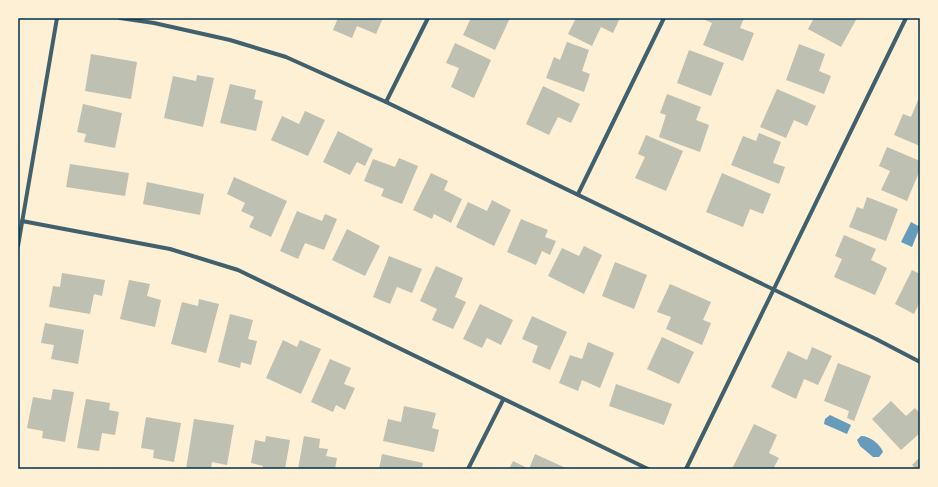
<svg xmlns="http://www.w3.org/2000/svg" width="938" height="487" viewBox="0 0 938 487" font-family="Ubuntu,sans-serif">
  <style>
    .water { fill: #669bbc }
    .building { fill: #bec0b2 }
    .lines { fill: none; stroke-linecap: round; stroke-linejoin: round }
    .minor { stroke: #3f606c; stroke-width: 4 }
    .neatline { fill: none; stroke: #003049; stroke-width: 1.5 }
  </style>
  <rect width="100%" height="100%" fill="#fdf0d5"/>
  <g class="water">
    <polygon points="911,222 920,227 912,247 901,242"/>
    <polygon points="830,415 851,425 847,434 824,424 825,419"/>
    <path d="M861,436C870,436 880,444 883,452L879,457H873L860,446L857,440Z"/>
  </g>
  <g class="building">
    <polygon points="338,18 383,18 376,34 357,26 352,38 333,30"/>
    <polygon points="471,18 510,18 495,50 463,35"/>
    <polygon points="576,18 620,18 613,33 601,27 592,46 568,34"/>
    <polygon points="704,18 744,18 740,28 754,33 743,61 703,45 712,23 703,19"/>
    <polygon points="814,18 857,18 841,47 808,29"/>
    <polygon points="567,42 589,50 582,71 590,74 584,92 546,78 554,57 560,60"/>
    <polygon points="455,43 491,60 474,98 451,87 459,68 446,63"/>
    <polygon points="799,44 825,54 819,71 831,76 824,94 786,80"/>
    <polygon points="689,50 724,63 711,96 677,83"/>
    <polygon points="91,54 137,62 131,99 85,91"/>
    <polygon points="197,75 214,78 203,127 164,118 173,76 196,81"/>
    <polygon points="230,84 256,90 254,99 263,101 256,131 220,123"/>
    <polygon points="543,86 580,104 571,123 558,117 549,135 526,124"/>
    <polygon points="777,89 816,106 807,126 794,120 786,138 760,127"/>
    <polygon points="667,94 701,107 696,120 709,125 700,152 659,137 666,115 660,113"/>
    <polygon points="918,100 920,101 920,146 894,135 903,114 911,117"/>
    <polygon points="83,104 122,113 115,148 84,142 86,134 77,132"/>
    <polygon points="305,111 325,120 308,156 271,140 282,116 299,124"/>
    <polygon points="338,131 373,149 365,166 357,162 350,175 323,162"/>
    <polygon points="759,133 781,142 773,163 785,167 779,184 731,165 743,136 756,141"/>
    <polygon points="646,135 683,151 666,191 635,178 645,157 638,154"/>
    <polygon points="887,147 920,161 920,170 907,201 881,190 890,171 879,166"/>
    <polygon points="399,158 418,166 402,204 381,196 384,189 364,181 373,159 395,167"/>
    <polygon points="70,164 129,173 125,196 66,187"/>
    <polygon points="431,173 448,181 444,190 462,199 451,223 434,214 432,219 413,210"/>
    <polygon points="722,173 771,194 763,214 750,209 743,227 706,212"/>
    <polygon points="234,177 287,201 271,237 249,227 254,217 241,211 245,203 227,194"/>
    <polygon points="147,182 204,194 200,215 143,204"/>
    <polygon points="867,197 898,209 886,241 849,227 857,207 863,209"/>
    <polygon points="492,200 511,210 494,246 456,227 468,202 487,211"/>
    <polygon points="297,211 322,221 325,214 337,219 324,250 305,243 298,259 280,251"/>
    <polygon points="521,219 548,230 545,237 556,241 550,255 542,251 536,265 507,252"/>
    <polygon points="347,229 380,246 365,276 332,260"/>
    <polygon points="844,235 876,249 871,260 887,268 875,295 834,277 842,259 835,256"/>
    <polygon points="584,246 602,255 584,294 548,276 562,248 579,256"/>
    <polygon points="389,256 422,269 412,293 397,287 390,304 373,297"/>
    <polygon points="615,262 647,275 634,309 602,296"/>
    <polygon points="436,266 463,278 455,297 466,302 453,329 432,320 437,309 420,301"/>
    <polygon points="912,270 920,274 920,302 914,314 895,304"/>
    <polygon points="62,273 105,280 102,296 94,294 90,314 49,307 53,286 60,287"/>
    <polygon points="129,280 150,284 147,296 161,300 155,327 120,319"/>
    <polygon points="670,284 711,302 703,320 711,323 702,345 666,329 671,317 657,312"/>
    <polygon points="199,299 219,304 206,353 171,344 182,302 198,306"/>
    <polygon points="480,304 513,320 501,345 487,338 482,348 463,339"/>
    <polygon points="230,314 253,320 248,339 257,341 251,365 241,362 240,368 218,362"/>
    <polygon points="532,316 567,332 550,370 532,362 538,346 522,339"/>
    <polygon points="45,323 84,330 78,364 51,359 54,345 41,343"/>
    <polygon points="662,337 694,352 679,384 647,369"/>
    <polygon points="283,340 297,347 300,340 321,349 301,394 266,378"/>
    <polygon points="588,342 614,353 600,388 582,380 578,391 559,383 570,355 582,359"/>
    <polygon points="812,347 832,356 818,385 804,379 796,399 771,387 788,351 807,360"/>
    <polygon points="330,359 351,368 344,384 355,388 345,410 336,405 333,412 311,402"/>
    <polygon points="838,363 871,376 854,421 847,418 849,411 824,401"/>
    <polygon points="616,384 672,404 664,425 609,406"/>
    <polygon points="53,389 74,392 65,442 42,438 43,431 27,428 33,397 51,400"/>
    <polygon points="86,399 110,403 109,410 119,412 115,435 102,433 99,451 77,448"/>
    <polygon points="891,401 906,416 915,408 920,413 920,433 901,450 872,419"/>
    <polygon points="404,406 436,413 432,428 439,430 434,452 383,441 388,419 401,422"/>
    <polygon points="146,417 181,423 174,462 153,458 154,450 141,448"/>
    <polygon points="194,419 234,425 227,465 212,462 211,469 186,469"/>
    <polygon points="754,424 777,435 769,453 779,458 773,469 732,469"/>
    <polygon points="266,436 290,440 285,469 263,469 263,466 251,463 255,440 265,442"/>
    <polygon points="304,436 320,439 319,448 328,449 326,456 337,458 335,469 298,469"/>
    <polygon points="382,454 423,463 422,469 379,469"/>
    <polygon points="535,454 568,469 509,469 513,461 529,469"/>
    <polygon points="920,457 920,469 916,469 912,465"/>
  </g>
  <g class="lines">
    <g class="minor">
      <polyline points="120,18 154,23 230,40 286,57 386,102 876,339 920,362"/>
      <polyline points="386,102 428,18"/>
      <polyline points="578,194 664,18"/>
      <polyline points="22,221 170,249 238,270 648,469"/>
      <polyline points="18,246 57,18"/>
      <polyline points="468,469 503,400"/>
      <polyline points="686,469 906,18"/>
    </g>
  </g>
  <rect width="938" height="487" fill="none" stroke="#fdf0d5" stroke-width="38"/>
  <rect x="19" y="19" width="900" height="449" class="neatline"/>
</svg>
